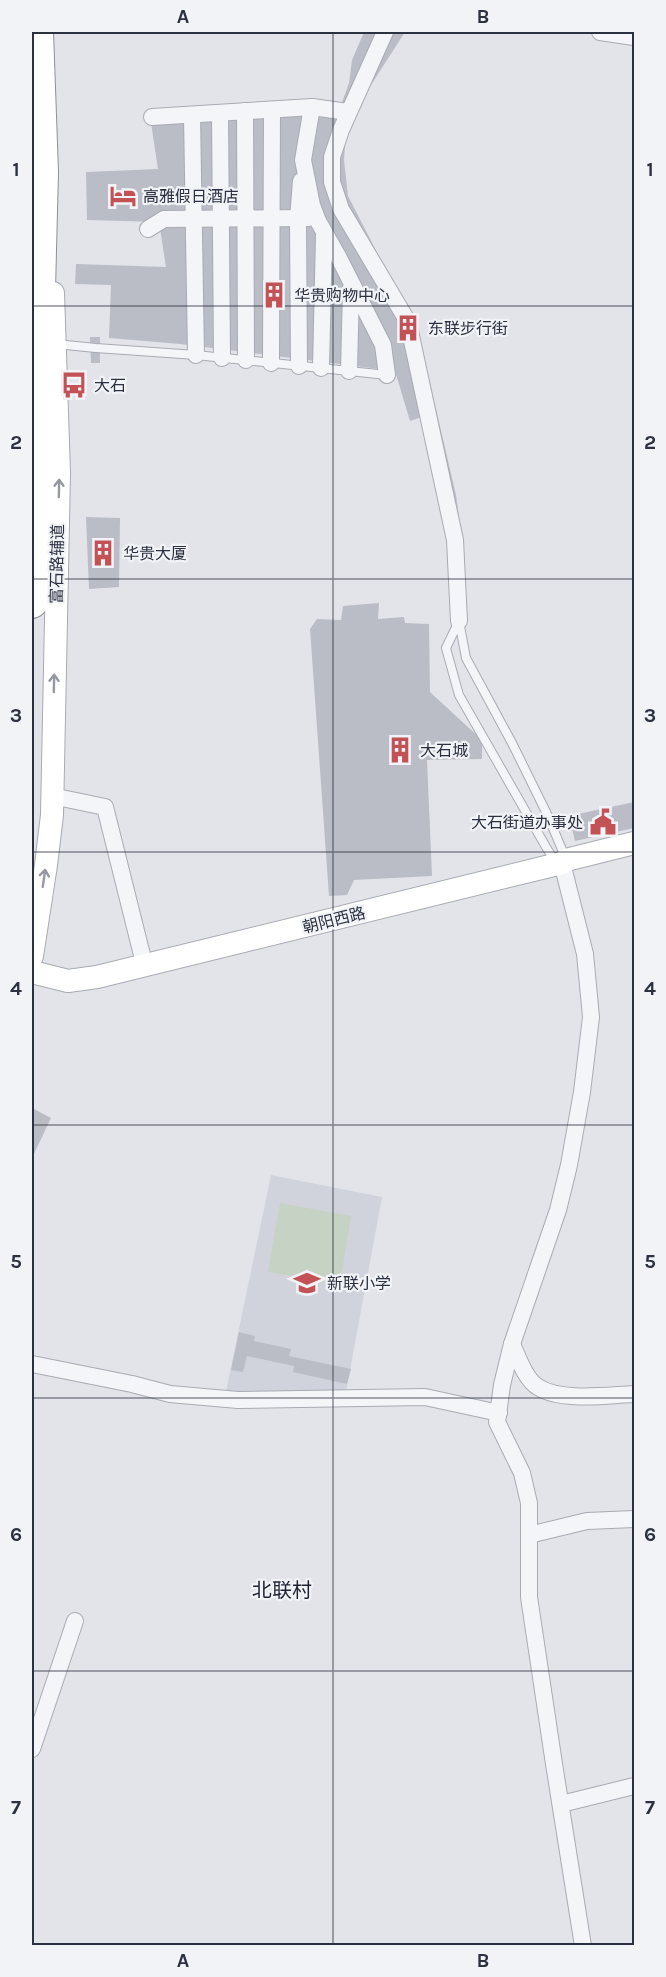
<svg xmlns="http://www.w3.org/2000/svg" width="666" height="1977" viewBox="0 0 666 1977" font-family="Karla,'Noto Sans SC',sans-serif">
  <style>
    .built { fill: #d0d3db }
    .green { fill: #c6d2c4 }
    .building { fill: #babdc6 }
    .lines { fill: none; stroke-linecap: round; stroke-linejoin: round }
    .lane-casing { stroke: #a7abb3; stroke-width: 10 }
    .street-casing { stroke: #a7abb3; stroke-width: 18 }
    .secondary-casing { stroke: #a7abb3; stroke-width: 24 }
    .highway-casing { stroke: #8a909f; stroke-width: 32 }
    .lane { stroke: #f4f5f8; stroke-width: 8 }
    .street { stroke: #f4f5f8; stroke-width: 16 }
    .secondary { stroke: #fff; stroke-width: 22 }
    .highway { stroke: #fff; stroke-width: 30 }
    .oneway { stroke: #9598a0 }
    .grid { fill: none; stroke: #2b3140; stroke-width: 1.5; stroke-opacity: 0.55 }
    .labels { text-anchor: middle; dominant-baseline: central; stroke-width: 4.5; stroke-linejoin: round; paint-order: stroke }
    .poi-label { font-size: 16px; fill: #2b3140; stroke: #f1f3f7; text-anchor: start }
    .street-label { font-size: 16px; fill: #2b3140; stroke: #f1f3f7 }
    .quarter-label { font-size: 20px; fill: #1d2231; stroke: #f1f3f7 }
    .neatline { fill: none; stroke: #2b3140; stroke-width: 2 }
    .grid-label { font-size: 20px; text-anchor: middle; font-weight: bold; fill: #2b3140 }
  </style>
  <rect width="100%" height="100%" fill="#e2e4e9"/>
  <polygon class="built" points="271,1175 382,1197 346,1392 225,1396"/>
  <polygon class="green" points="280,1203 351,1216 340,1284 268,1272"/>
  <g class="building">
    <polygon points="364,32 405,32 362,99 346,132 344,160 348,196 418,332 456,495 464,555 465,617 422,417 410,421 395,371 180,344 109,338 111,285 75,284 76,264 166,267 159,222 87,220 86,172 158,169 151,123 317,113 333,119 338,113 349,83 352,60"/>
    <polygon points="90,337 100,337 100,363 91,363"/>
    <polygon points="86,517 120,518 119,587 89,589"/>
    <polygon points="379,603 378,619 404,617 405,623 429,624 430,692 482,740 482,759 427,760 432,876 354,880 347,895 329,896 310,629 317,619 341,620 343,606"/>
    <polygon points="634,802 634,828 575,841 569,816"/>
    <polygon points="32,1108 51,1118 32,1158"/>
    <polygon points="239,1332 255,1336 254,1341 291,1349 289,1356 351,1369 347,1384 293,1372 294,1366 247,1356 243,1372 231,1370"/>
  </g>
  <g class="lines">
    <g class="lane-casing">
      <g id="lane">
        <polyline points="56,344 96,348 196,355 387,375"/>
        <polyline points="459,621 446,648 459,695 546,847 554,860 558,861"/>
        <polyline points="459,621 466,658 512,743 547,814 566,859"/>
      </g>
    </g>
    <g class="street-casing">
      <g id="street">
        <polyline points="385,32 341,130 332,157 332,182 341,209 408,322 455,540 459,621"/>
        <polyline points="600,32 634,37"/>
        <polyline points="312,107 303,160 312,205 318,221 339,258 383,345 387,375"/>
        <polyline points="245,111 246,360"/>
        <polyline points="220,113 222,358"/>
        <polyline points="192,115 196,355"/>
        <polyline points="152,117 312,107 348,112"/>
        <polyline points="148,229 164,219 309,218"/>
        <polyline points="271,363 272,110"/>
        <polyline points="299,366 298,219 301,181"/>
        <polyline points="321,368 324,234"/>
        <polyline points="349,371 351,288"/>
        <polyline points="52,796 105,807 145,967"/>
        <polyline points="562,863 585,954 591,1017 582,1092 569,1165 558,1210 512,1344 502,1385 497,1422 522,1473 529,1503 529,1597 554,1764 583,1946"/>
        <path d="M512,1344C518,1357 525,1379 538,1387C561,1402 608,1395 634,1394"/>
        <polyline points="32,1364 132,1384 170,1394 238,1400 425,1397 499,1413"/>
        <polyline points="529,1535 587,1521 634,1519"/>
        <polyline points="32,1749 75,1621"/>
        <polyline points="561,1804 634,1786"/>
      </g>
    </g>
    <g class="secondary-casing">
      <g id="secondary">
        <polyline points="32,956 46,865 52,815 59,473 53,293"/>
        <polyline points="32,972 68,981 97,977 562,863 566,860 634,843"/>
      </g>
    </g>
    <g class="highway-casing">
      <polyline id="highway" points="32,603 43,172 38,32"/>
    </g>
    <use href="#lane" class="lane"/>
    <use href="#street" class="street"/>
    <use href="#secondary" class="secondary"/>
    <use href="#highway" class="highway"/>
  </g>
  <defs><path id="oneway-shaft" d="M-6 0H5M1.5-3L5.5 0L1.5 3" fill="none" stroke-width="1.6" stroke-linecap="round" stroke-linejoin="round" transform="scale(1.5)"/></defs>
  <g class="oneway">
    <use href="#oneway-shaft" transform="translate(59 488) rotate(-89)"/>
    <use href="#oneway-shaft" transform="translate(54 683) rotate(-89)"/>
    <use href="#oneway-shaft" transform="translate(44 878) rotate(-82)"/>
  </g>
  <path class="grid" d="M333,32V1946M32,306H634M32,579H634M32,852H634M32,1125H634M32,1398H634M32,1671H634"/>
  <defs>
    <g id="hotel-bare" transform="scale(2.07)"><path d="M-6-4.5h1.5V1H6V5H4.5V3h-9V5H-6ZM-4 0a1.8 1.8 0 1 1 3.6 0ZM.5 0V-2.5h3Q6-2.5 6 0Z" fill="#c35256" stroke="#f1f3f7" stroke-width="2.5" paint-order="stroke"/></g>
    <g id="building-bare" transform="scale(2.07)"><path d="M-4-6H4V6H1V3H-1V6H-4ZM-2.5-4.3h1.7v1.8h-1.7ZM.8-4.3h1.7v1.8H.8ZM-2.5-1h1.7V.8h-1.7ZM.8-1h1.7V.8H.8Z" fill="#c35256" stroke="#f1f3f7" stroke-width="2.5" paint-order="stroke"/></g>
    <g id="bus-bare" transform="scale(2.07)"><path d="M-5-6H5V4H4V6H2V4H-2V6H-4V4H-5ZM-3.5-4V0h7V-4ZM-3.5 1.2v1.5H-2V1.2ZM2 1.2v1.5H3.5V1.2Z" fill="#c35256" stroke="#f1f3f7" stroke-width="2.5" paint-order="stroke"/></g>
    <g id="civic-bare" transform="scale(2.07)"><path d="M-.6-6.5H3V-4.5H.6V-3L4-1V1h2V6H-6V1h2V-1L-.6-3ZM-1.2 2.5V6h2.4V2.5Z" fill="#c35256" stroke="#f1f3f7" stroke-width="2.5" paint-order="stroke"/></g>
    <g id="school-bare" transform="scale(2.07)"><path d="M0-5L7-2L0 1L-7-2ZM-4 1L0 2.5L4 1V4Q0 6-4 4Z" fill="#c35256" stroke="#f1f3f7" stroke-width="2.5" paint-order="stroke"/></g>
  </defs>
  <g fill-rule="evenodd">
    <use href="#hotel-bare" x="123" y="196"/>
    <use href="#building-bare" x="274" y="295"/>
    <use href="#building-bare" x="408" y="328"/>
    <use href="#bus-bare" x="74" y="385"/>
    <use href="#building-bare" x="103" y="553"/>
    <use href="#building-bare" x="400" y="750"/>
    <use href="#civic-bare" x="603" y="822"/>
    <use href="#school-bare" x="307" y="1283"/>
  </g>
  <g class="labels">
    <g class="poi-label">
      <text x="143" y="196">高雅假日酒店</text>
      <text x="294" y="295">华贵购物中心</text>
      <text x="428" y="328">东联步行街</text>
      <text x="94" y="385">大石</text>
      <text x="123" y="553">华贵大厦</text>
      <text x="420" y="750">大石城</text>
      <text x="583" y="822" text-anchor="end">大石街道办事处</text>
      <text x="327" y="1283">新联小学</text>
    </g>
    <g class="street-label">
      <text transform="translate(57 564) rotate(-89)">富石路辅道</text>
      <text transform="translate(334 920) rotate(-14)">朝阳西路</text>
    </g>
    <g class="quarter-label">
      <text x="282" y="1590">北联村</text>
    </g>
  </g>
  <rect width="666" height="1977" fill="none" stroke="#f1f3f7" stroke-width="66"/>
  <rect x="33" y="33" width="600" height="1911" class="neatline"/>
  <g class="grid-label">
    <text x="183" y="23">A</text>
    <text x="483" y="23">B</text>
    <text x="16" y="176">1</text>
    <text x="650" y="176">1</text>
    <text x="16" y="449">2</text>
    <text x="650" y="449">2</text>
    <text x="16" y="722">3</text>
    <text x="650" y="722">3</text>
    <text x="16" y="995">4</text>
    <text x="650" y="995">4</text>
    <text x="16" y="1268">5</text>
    <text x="650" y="1268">5</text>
    <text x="16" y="1541">6</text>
    <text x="650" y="1541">6</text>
    <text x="16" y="1814">7</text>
    <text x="650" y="1814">7</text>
    <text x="183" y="1967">A</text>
    <text x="483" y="1967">B</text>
  </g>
</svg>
